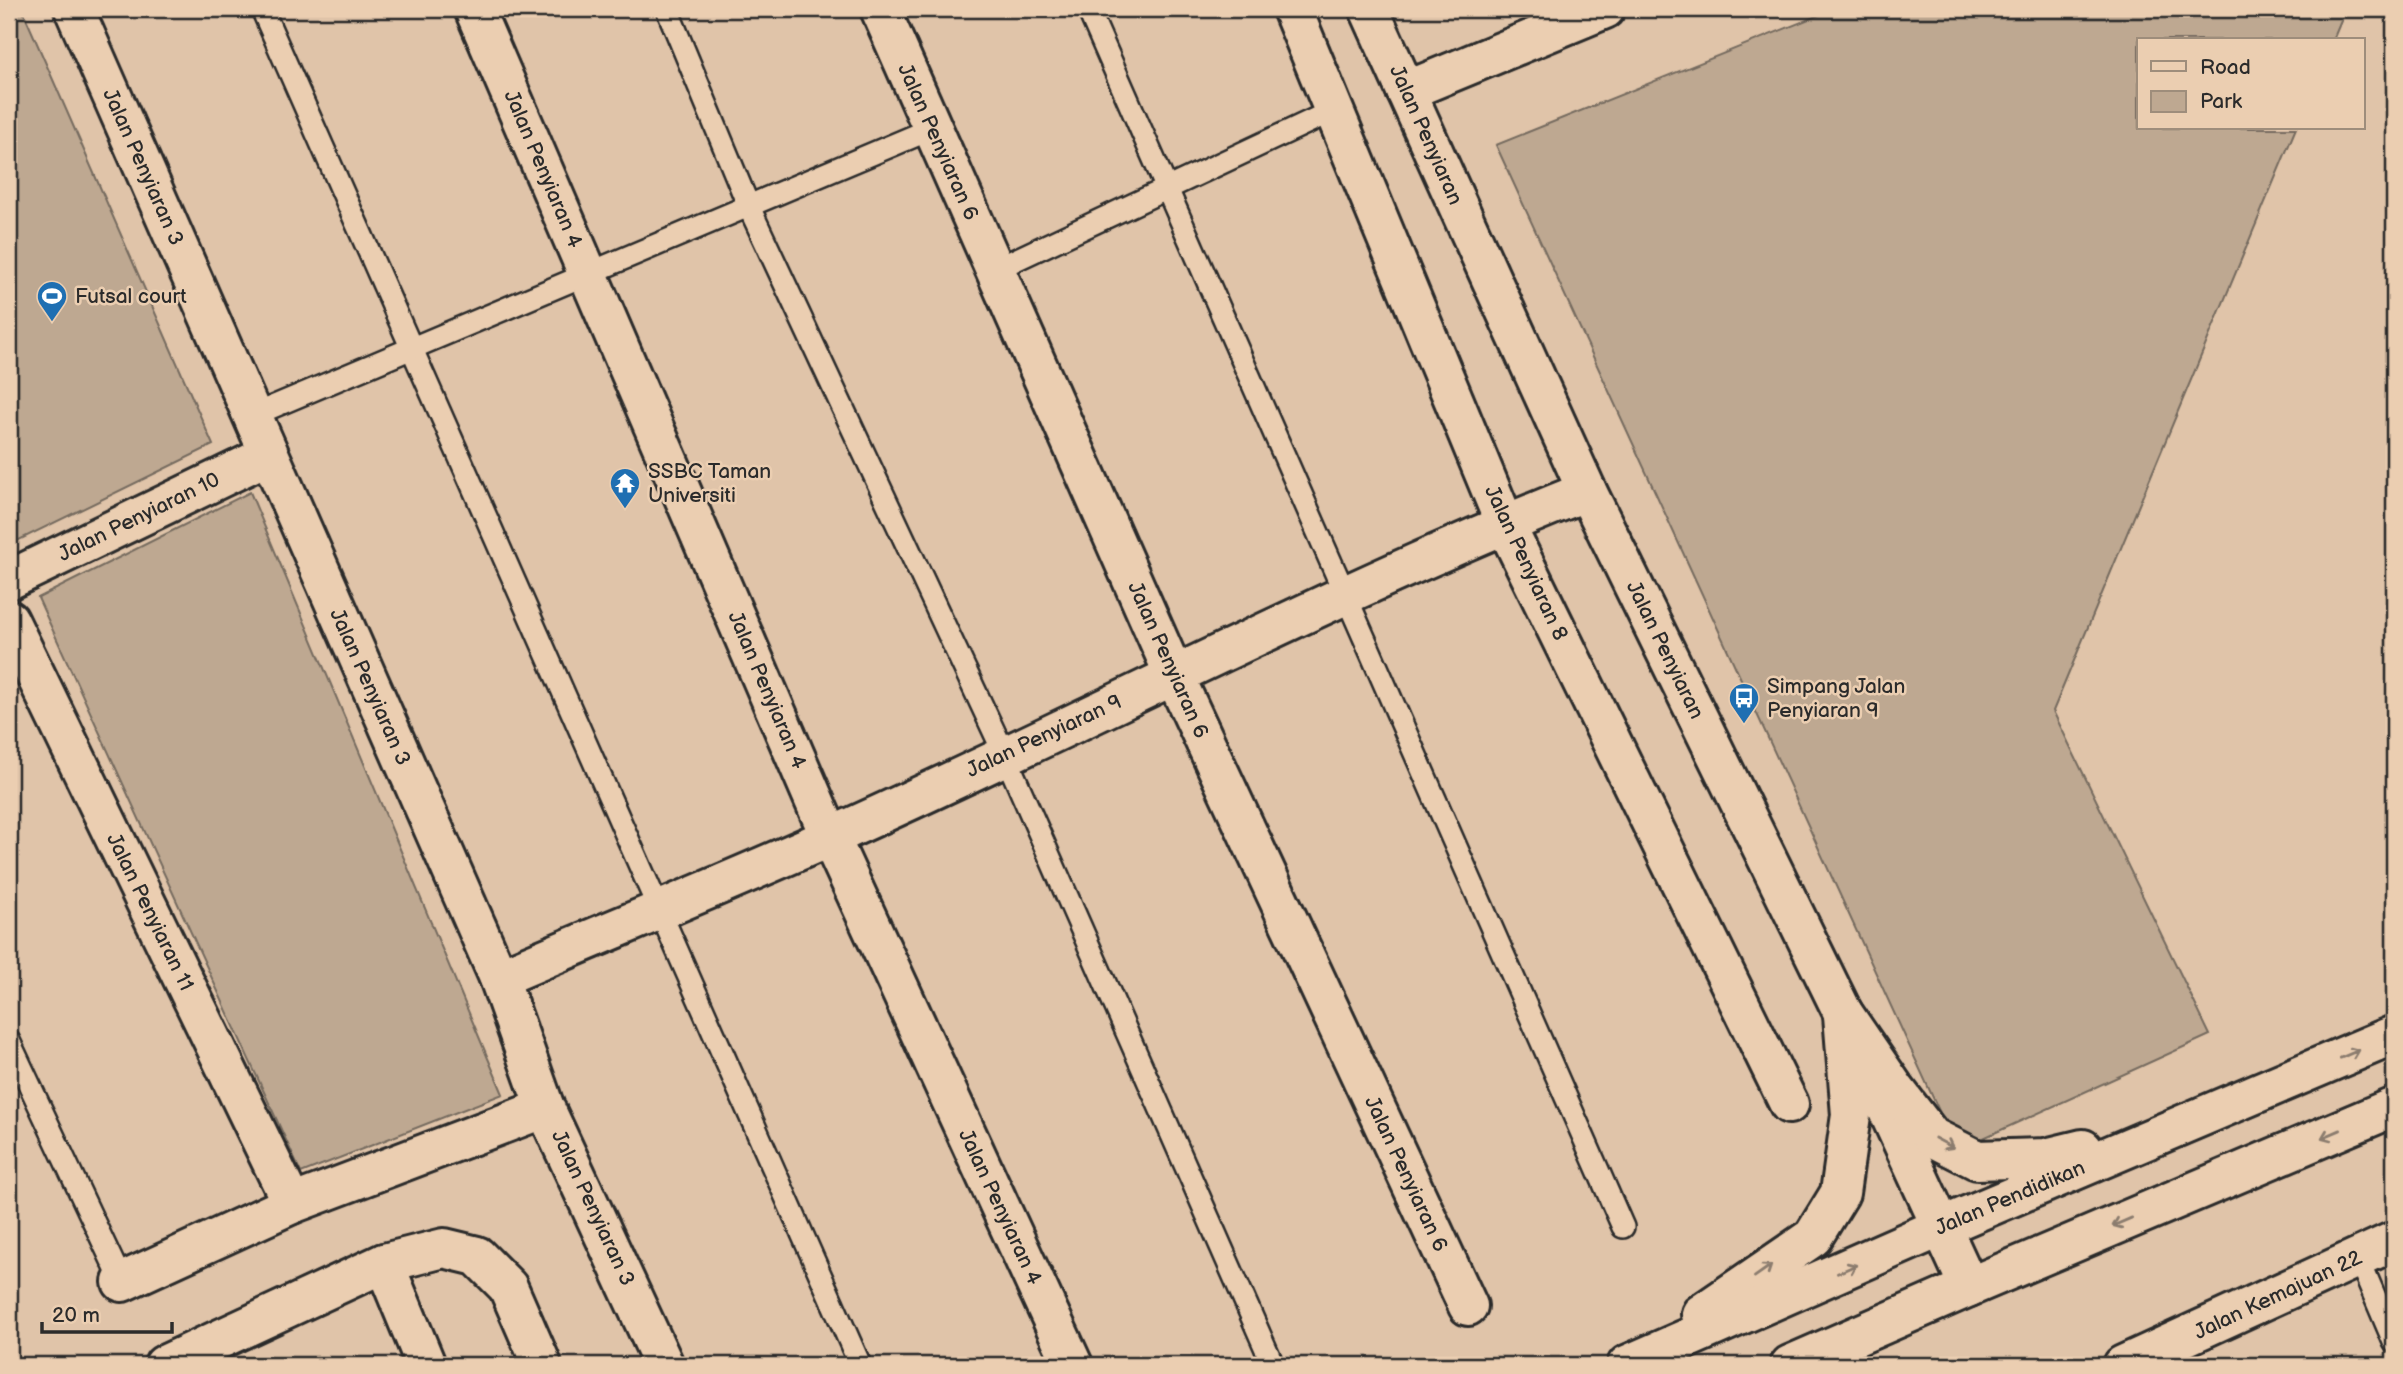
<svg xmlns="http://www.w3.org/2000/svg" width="2403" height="1374" viewBox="0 0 2403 1374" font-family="'Balsamiq Sans',sans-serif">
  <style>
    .green { fill: #bea891; stroke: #746a5e; stroke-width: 2 }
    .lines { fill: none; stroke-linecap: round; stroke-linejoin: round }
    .service-casing { stroke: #2b2b2b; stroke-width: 26 }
    .minor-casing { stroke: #2b2b2b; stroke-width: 44 }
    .tertiary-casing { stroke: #2b2b2b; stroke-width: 44 }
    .secondary-casing { stroke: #2b2b2b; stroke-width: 44 }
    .service { stroke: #ebceb1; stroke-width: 21 }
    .minor { stroke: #ebceb1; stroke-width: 38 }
    .tertiary { stroke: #ebceb1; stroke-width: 38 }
    .secondary { stroke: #ebceb1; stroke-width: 38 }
    .oneway { stroke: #8b7c6e }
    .labels { text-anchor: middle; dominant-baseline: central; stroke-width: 5; stroke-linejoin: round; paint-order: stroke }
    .street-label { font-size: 21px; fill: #2b2b2b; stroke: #ebceb1 }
    .poi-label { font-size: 21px; fill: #2b2b2b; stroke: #ebceb1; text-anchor: start }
  </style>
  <rect width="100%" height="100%" fill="#e0c4a9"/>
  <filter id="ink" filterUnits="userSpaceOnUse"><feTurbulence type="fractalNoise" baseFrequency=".0143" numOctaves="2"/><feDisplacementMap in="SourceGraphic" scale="14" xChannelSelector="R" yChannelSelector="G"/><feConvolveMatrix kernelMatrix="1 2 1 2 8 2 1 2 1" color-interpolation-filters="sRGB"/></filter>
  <g filter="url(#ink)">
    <g class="green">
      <polygon points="9,9 22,9 213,445 17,541 9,523"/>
      <polygon points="1834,9 2346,9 2333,40 2139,40 2139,128 2296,128 2053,711 2210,1035 1957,1150 1496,145"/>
      <polygon points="250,492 503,1094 301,1173 38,598"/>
    </g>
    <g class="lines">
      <g class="service-casing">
        <g id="service">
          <polyline points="262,9 860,1365"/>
          <polyline points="667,9 749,207 1005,755 1273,1365"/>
          <polyline points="1088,9 1623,1227"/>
          <polyline points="994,270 1334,110"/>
          <polyline points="251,416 931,129"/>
          <polyline points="9,1041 122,1282"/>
          <polyline points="2358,1257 2394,1342"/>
        </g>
      </g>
      <g class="minor-casing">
        <g id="minor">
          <polyline points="74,9 499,978 545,1108 664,1365"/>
          <polyline points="474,9 830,837 1073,1365"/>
          <polyline points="880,9 1174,675 1468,1306"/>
          <polyline points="1292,9 1505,524 1789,1104"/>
          <polyline points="1406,91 1605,9"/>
          <polyline points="9,580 268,455"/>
          <polyline points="9,620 292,1204"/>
          <path d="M499,978C609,931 720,886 830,837C1083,724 1329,593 1587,491"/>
          <polyline points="384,1263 426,1365"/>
          <polyline points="122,1282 292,1204 545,1108"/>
          <polyline points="164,1365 384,1263 444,1248 477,1256 508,1287 542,1365"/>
          <polyline points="2123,1365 2394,1241"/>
        </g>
      </g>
      <g class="tertiary-casing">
        <polyline id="tertiary" points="1369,9 1587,491 1843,1013 1969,1287"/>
      </g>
      <g class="secondary-casing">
        <g id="secondary">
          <polyline points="1843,1013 1895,1089 1932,1137 1977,1160 2046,1158 2083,1149"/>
          <polyline points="1701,1314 1813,1237 1840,1193 1851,1115 1843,1015"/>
          <polyline points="1627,1365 1941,1227 2394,1035"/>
          <polyline points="1790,1365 1969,1287 2394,1107"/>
        </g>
      </g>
      <use href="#service" class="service"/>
      <use href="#minor" class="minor"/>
      <use href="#tertiary" class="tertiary"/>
      <use href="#secondary" class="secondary"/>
    </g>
    <defs><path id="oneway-shaft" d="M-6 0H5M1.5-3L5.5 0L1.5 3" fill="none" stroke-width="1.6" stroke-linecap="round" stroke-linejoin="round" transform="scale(1.75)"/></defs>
    <g class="oneway">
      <use href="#oneway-shaft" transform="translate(2350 1054) rotate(-23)"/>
      <use href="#oneway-shaft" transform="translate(2331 1134) rotate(157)"/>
      <use href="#oneway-shaft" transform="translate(1944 1143) rotate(28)"/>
      <use href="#oneway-shaft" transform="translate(2122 1222) rotate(157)"/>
      <use href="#oneway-shaft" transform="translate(1847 1269) rotate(-24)"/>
      <use href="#oneway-shaft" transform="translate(1763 1271) rotate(-35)"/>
    </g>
  </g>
  <defs>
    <g id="stadium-pin" transform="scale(1.575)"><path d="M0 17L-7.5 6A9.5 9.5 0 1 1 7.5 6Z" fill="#1f6fb2" stroke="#ebceb1"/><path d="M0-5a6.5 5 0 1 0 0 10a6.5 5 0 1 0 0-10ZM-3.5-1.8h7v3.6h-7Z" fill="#fff"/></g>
    <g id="temple-pin" transform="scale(1.575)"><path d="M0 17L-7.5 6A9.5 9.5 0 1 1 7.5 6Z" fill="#1f6fb2" stroke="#ebceb1"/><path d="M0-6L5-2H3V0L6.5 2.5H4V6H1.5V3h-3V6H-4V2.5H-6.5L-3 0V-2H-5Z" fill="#fff"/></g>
    <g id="bus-pin" transform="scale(1.575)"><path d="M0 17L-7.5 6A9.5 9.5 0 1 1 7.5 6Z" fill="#1f6fb2" stroke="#ebceb1"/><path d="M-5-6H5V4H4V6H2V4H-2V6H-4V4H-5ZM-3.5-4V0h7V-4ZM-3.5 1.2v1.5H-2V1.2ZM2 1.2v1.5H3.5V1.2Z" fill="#fff"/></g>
  </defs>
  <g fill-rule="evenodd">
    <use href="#stadium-pin" x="52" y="296"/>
    <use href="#temple-pin" x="625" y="483"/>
    <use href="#bus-pin" x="1744" y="698"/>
  </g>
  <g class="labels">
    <g class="street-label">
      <text transform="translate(1426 135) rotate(66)">Jalan Penyiaran</text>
      <text transform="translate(938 142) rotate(66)">Jalan Penyiaran 6</text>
      <text transform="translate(143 167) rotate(66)">Jalan Penyiaran 3</text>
      <text transform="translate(543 169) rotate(67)">Jalan Penyiaran 4</text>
      <text transform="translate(139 517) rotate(-26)">Jalan Penyiaran 10</text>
      <text transform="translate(1526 563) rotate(65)">Jalan Penyiaran 8</text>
      <text transform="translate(1665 650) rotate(64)">Jalan Penyiaran</text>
      <text transform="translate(1168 660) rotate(66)">Jalan Penyiaran 6</text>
      <text transform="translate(370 687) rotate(66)">Jalan Penyiaran 3</text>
      <text transform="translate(767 690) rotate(67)">Jalan Penyiaran 4</text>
      <text transform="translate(1044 736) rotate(-25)">Jalan Penyiaran 9</text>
      <text transform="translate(150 912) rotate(64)">Jalan Penyiaran 11</text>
      <text transform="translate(1406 1174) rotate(65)">Jalan Penyiaran 6</text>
      <text transform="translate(2010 1198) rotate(-23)">Jalan Pendidikan</text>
      <text transform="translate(1000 1207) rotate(65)">Jalan Penyiaran 4</text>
      <text transform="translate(593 1208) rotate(65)">Jalan Penyiaran 3</text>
      <text transform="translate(2278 1295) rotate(-25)">Jalan Kemajuan 22</text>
    </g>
    <g class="poi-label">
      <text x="75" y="296">Futsal court</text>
      <text x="648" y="471">SSBC Taman<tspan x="648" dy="24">Universiti</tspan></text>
      <text x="1767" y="686">Simpang Jalan<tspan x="1767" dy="24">Penyiaran 9</tspan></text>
    </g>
  </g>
  <rect width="2403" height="1374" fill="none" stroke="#ebceb1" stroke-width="35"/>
  <rect x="18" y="18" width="2368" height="1339" fill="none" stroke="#2b2b2b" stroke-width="2.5" filter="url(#ink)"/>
  <rect x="2137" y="38" width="228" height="91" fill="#ebceb1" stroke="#9e8d7b" stroke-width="2"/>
  <rect x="2151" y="61" width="35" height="10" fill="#ebceb1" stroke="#9e8d7b" stroke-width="2"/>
  <text x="2200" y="74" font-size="21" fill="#2b2b2b">Road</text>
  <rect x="2151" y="91" width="35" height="21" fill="#bea891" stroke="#9e8d7b" stroke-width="2"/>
  <text x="2200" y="108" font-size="21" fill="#2b2b2b">Park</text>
  <path d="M42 1322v10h130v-10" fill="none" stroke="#2b2b2b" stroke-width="3.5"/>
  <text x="52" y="1322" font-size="21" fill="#2b2b2b" stroke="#ebceb1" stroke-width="5" paint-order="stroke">20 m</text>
</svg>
